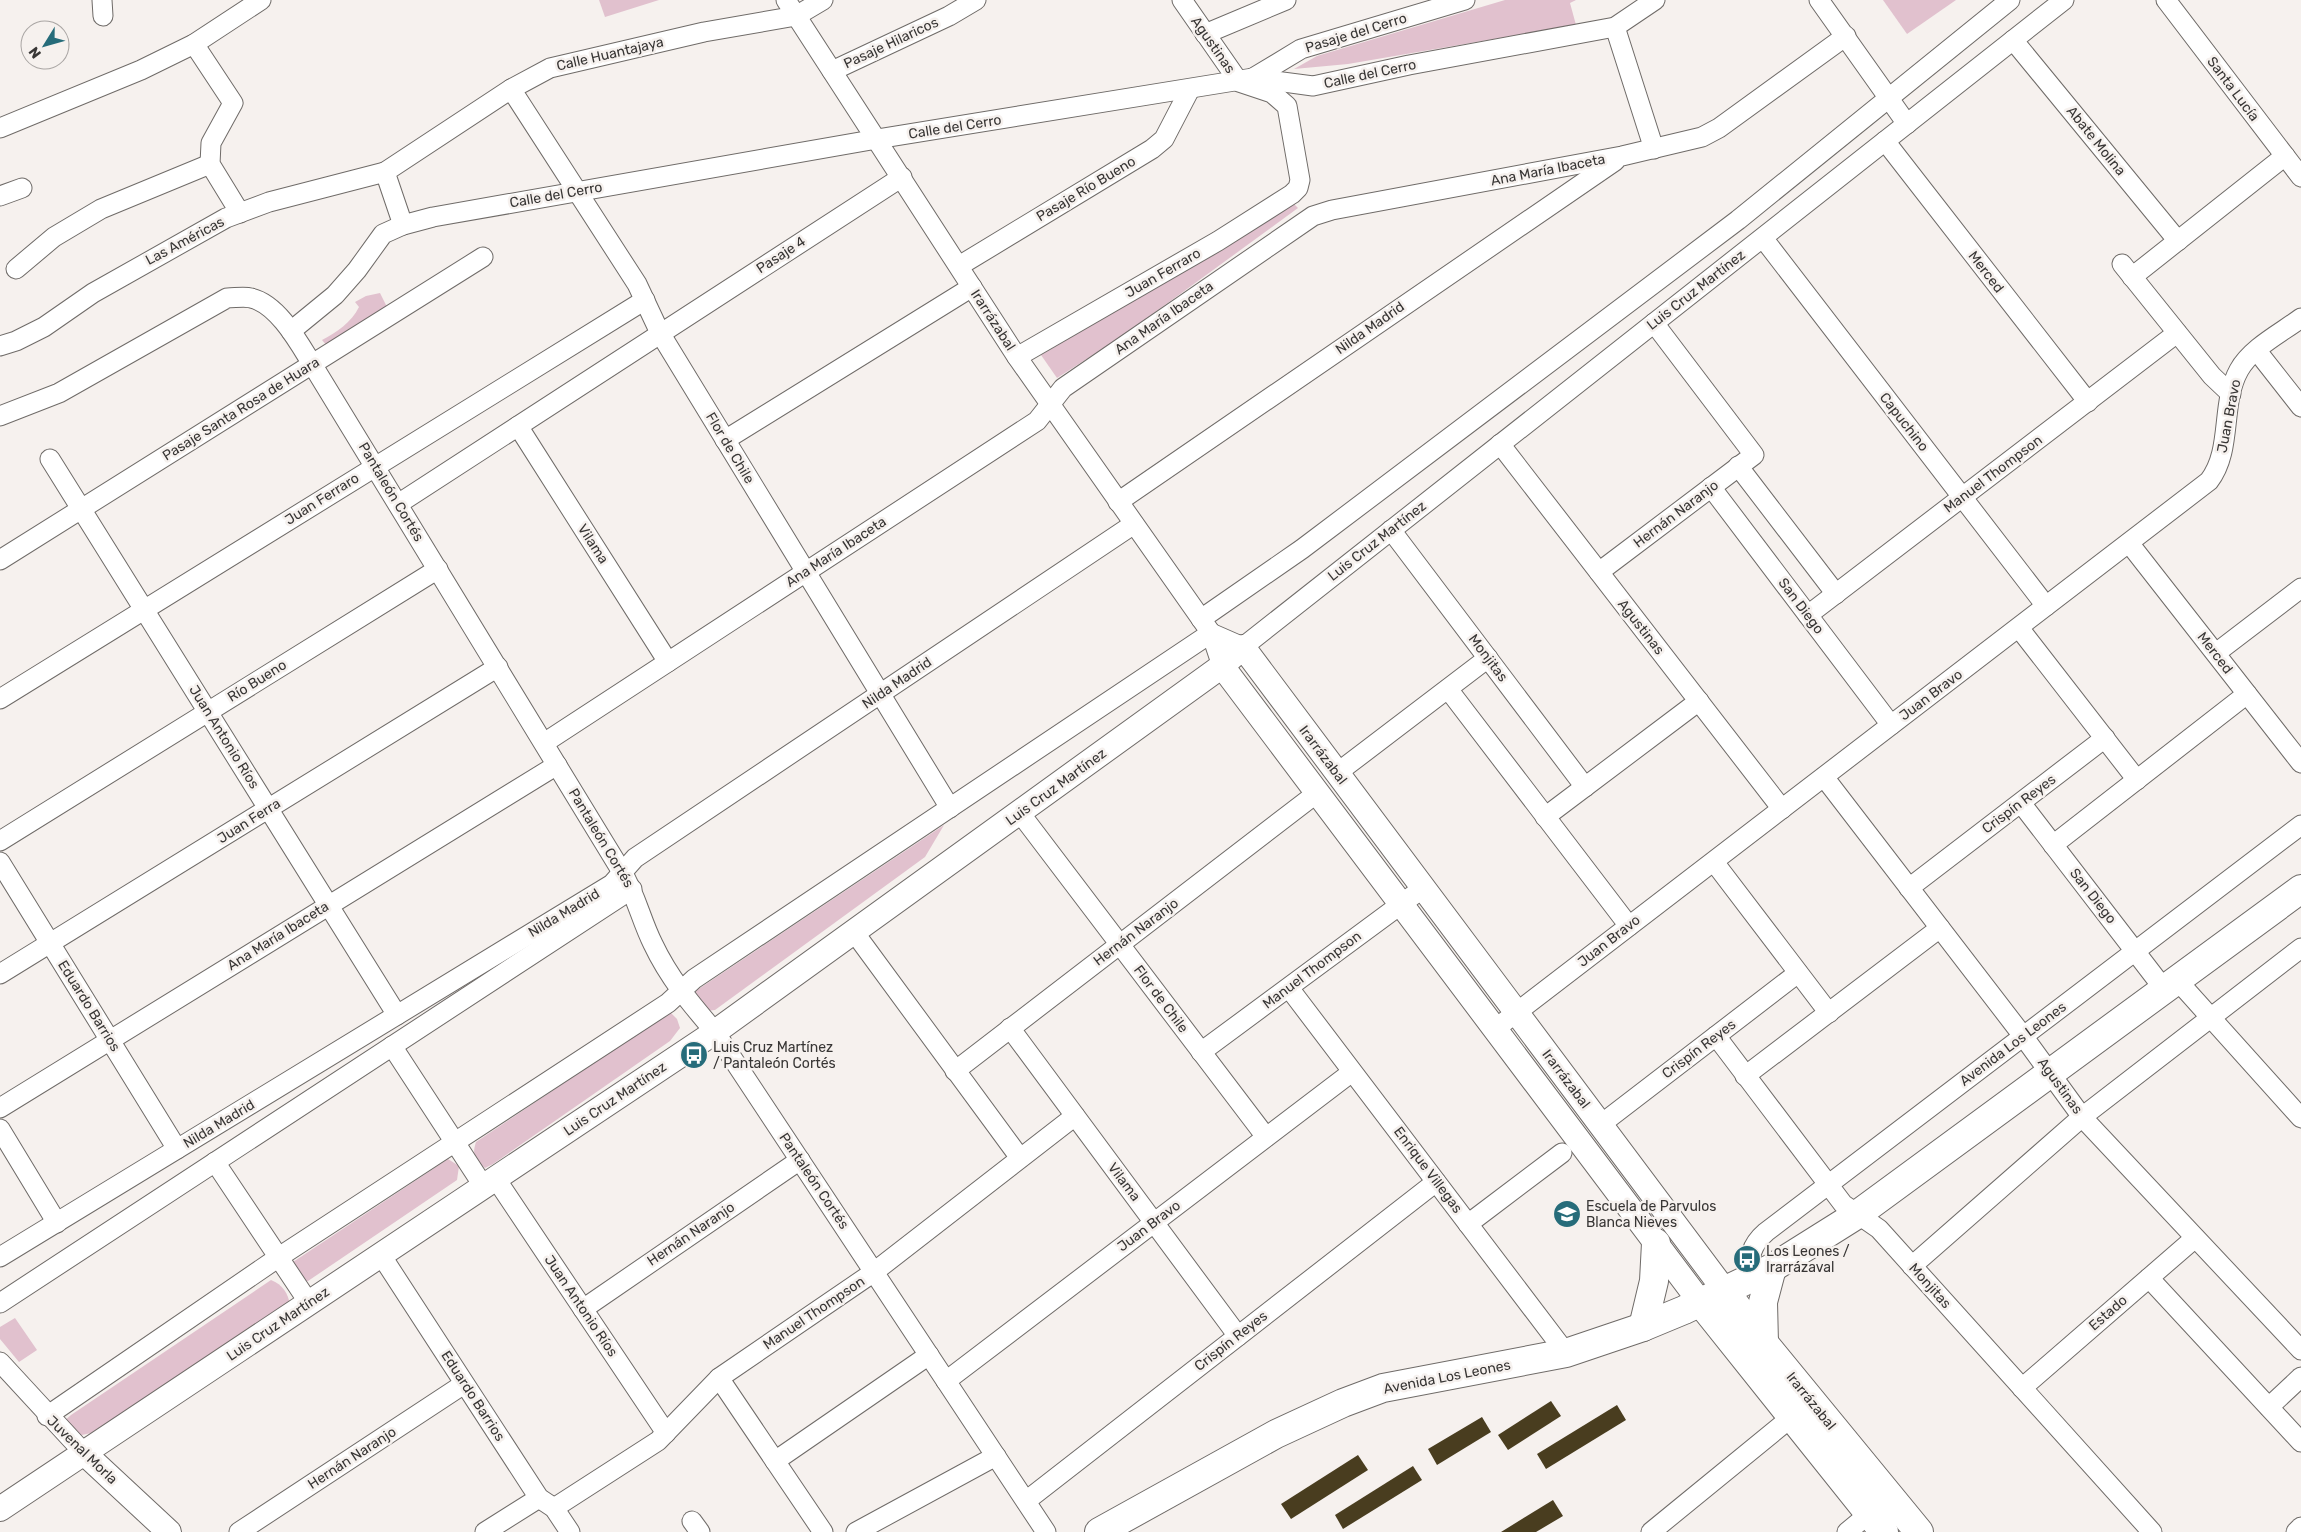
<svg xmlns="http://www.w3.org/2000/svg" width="2301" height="1532" viewBox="0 0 2301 1532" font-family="Rubik,sans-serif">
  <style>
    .green { fill: #e1c1ce }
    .building { fill: #493d1f }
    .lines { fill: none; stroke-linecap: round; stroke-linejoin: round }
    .minor-casing { stroke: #6f6b68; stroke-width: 21 }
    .tertiary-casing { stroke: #6f6b68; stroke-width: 26 }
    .secondary-casing { stroke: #6f6b68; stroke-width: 30 }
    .minor { stroke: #fff; stroke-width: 19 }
    .tertiary { stroke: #fff; stroke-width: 24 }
    .secondary { stroke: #fff; stroke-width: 28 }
    .labels { text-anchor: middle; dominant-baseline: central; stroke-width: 5; stroke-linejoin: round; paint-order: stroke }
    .street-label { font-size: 14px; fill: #383635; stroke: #f6f1ee }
    .poi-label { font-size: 14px; fill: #383635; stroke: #f6f1ee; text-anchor: start }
  </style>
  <rect width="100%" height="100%" fill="#f6f1ee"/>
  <g class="green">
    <polygon points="599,0 659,0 605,17"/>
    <polygon points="1505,0 1576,0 1570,3 1576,25 1348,64 1294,69 1317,56"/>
    <polygon points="1883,0 1956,0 1907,34"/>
    <polygon points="1294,204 1298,208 1124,335 1057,378 1041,355"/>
    <path d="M380,293L388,309L328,347L322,340C337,332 351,323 359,307L355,302L366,296Z"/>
    <polygon points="944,825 925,857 715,1010 706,1011 691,999 697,990"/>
    <path d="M670,1012L677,1019L680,1028L670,1041L493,1164L485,1168C474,1161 472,1154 476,1142Z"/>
    <polygon points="448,1159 459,1166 457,1180 308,1281 300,1282 290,1264"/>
    <path d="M271,1280C283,1285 288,1293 290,1305L91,1433L82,1435L72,1434L63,1422L71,1415Z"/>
    <polygon points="15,1318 37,1350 19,1362 0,1339 0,1327"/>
  </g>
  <g class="building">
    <polygon points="1551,1401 1561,1416 1508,1450 1498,1435"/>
    <polygon points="1617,1405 1626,1420 1546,1469 1537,1454"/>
    <polygon points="1482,1417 1491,1432 1437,1465 1428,1449"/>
    <polygon points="1358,1455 1368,1470 1291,1519 1281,1504"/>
    <polygon points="1413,1466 1422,1480 1343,1529 1335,1515"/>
    <polygon points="1553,1500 1563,1516 1536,1532 1501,1532"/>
  </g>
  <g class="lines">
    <g class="minor-casing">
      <g id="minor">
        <polyline points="102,0 103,16"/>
        <polyline points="786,0 1017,357 1211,633 1222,666"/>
        <polyline points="1819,0 1907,124"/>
        <polyline points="2166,0 2301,177"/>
        <polyline points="1615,27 1654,149"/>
        <polyline points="1205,34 1286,0"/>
        <polyline points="2013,40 2178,241"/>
        <polyline points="194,44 233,103 211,143 210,164 240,213"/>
        <polyline points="832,71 949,16 976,0"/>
        <polyline points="1253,78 1301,49 1465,0"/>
        <polyline points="511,89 637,284 660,333 950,808"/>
        <polyline points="0,128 141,70 194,44 261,0"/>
        <polyline points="1885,141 2088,402"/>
        <polyline points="0,196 22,188"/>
        <polyline points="403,225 385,172 511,89 550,68 704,32 796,16 823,0"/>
        <polyline points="1763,238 2046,606"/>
        <polyline points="2122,264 2212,376 2231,394"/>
        <polyline points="959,266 1152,149 1164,139 1190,89"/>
        <polyline points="16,269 54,237 101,209 210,164"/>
        <polyline points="2132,277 2285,156"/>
        <polyline points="291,331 335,295 357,270 383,234 403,225 433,217 877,139 1253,78 1313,86 1409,65 1615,27 1655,0"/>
        <polyline points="0,346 16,341 44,327 93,293 226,218 269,202 385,172"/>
        <polyline points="2257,351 2301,407"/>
        <polyline points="1017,357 1218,241 1292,194 1298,188 1300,180 1287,106 1272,93 1239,82 1182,0"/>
        <path d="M0,416L59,393L227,298C235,298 244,296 251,298C278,304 299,343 312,364L622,872C636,895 641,920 653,944C669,978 691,1004 715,1032L1046,1532"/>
        <polyline points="518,426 668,662"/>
        <polyline points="725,440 972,287"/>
        <polyline points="1500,444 1782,809"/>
        <polyline points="50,459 397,1015"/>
        <polyline points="1738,466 1836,594"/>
        <polyline points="1711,487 1891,725"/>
        <polyline points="1118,502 1615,161"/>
        <polyline points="398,504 902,177"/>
        <polyline points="1391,530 1585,787"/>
        <polyline points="2129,543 2301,763"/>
        <polyline points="0,560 483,257"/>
        <polyline points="1599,572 1754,455 1654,323"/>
        <polyline points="1808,615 2177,333"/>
        <polyline points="1201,619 1302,549 1738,220 2010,0"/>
        <polyline points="2019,628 2137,780"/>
        <polyline points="1211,633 1243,647 2064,0"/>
        <polyline points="2216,653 2301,588"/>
        <polyline points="1448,689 1629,926"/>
        <polyline points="0,699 645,300"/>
        <polyline points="544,743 1037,421 1063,388 1313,216 1332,210 1622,156 1702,137 1719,128 1846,36"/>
        <polyline points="1337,773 1488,658"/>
        <polyline points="1824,777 2023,1036 2082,1117 2301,1350"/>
        <polyline points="2021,803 2164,989"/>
        <polyline points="1020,813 1266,1137"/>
        <polyline points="1545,817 1699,701"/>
        <polyline points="0,841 438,569"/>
        <polyline points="2053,845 2247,694"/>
        <polyline points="0,862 177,1149"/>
        <polyline points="1714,862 1829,1013"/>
        <polyline points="1909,888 2105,738"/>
        <polyline points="854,932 1020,1158"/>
        <polyline points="0,974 498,667"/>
        <polyline points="2177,980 2301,1118"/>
        <polyline points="1289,988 1566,1353"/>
        <polyline points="1010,1028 1238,1336"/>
        <path d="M1495,1029L2209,481C2233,450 2220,404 2239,370C2251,348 2281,333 2301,318"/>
        <polyline points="1716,1036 1843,1204 1879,1229 2152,1532"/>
        <polyline points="392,1046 484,1187"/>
        <polyline points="1201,1052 1423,888"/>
        <polyline points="955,1071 1317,793"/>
        <polyline points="1745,1076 1940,928"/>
        <polyline points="0,1108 557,765"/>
        <polyline points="1600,1125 1798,973"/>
        <polyline points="0,1129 57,1223"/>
        <polyline points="215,1162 309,1303"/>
        <polyline points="496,1179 666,1433"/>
        <polyline points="1468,1224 1562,1153"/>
        <polyline points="381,1255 539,1498 554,1508 570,1532"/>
        <polyline points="0,1257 612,884 635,858 1134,524"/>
        <polyline points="1912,1266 2082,1117 2301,948"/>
        <path d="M1754,1277C1747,1258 1751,1245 1766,1232L2301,825"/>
        <polyline points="2149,1278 2301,1442"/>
        <polyline points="0,1303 632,889"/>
        <polyline points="583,1309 800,1160"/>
        <polyline points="0,1362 84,1453"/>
        <polyline points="719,1378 823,1532"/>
        <polyline points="946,1381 1352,1072"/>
        <polyline points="2022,1388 2195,1238"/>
        <polyline points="2269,1407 2301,1377"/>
        <polyline points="47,1416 279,1257 668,1003 694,979 1211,633"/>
        <polyline points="775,1461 929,1355"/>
        <polyline points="1026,1501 1436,1182"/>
        <polyline points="554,1508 658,1441 719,1378 874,1272 1075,1116"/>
        <polyline points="692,1521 700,1532"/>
        <polyline points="239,1532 464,1384"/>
        <polyline points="485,1532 539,1498"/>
        <polyline points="856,1532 996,1456"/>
        <polyline points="1651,1532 1793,1416"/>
        <polyline points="1847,1532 1870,1513"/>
        <polyline points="2296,1532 2301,1527"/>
      </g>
    </g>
    <g class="tertiary-casing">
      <g id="tertiary">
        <polyline points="1222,666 1701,1303"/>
        <polyline points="84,1453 169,1532"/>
        <polyline points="0,1509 715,1032 1222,666 1243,647 1725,1291"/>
      </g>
    </g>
    <g class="secondary-casing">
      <g id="secondary">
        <polyline points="1725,1291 1764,1343 1919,1532"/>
        <polyline points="1701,1303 1884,1532"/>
        <polyline points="1643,1327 1654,1281 1656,1243"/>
        <polyline points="1764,1343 1763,1302 1772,1268"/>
        <polyline points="1099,1532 1276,1434 1343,1403 1383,1388 1566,1353 1643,1327 1684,1310 1772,1268 1858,1214 2301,889"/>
      </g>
    </g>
    <use href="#minor" class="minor"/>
    <use href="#tertiary" class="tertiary"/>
    <use href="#secondary" class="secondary"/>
  </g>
  <defs>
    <g id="bus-disc" transform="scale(1.4375)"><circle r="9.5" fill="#266c7a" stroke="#f6f1ee"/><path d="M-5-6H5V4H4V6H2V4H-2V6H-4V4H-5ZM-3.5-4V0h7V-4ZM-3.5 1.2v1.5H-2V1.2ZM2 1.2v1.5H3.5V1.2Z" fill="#fff"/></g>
    <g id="school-disc" transform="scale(1.4375)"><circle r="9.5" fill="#266c7a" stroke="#f6f1ee"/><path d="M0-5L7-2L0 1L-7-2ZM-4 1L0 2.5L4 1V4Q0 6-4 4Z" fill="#fff"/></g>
  </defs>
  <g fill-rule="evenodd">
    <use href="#bus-disc" x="694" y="1055"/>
    <use href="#school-disc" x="1567" y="1214"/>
    <use href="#bus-disc" x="1747" y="1259"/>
  </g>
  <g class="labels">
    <g class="street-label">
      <text transform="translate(1356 33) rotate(-17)">Pasaje del Cerro</text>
      <text transform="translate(891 43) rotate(-25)">Pasaje Hilaricos</text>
      <text transform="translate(1213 45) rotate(55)">Agustinas</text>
      <text transform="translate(610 54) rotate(-13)">Calle Huantajaya</text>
      <text transform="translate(1370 74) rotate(-12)">Calle del Cerro</text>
      <text transform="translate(2233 89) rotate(53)">Santa Lucía</text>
      <text transform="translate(955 127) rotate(-9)">Calle del Cerro</text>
      <text transform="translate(2096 141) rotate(51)">Abate Molina</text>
      <text transform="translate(1548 170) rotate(-11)">Ana María Ibaceta</text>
      <text transform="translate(1086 189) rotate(-31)">Pasaje Río Bueno</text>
      <text transform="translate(556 195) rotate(-10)">Calle del Cerro</text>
      <text transform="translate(185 241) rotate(-28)">Las Américas</text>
      <text transform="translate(781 255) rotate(-33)">Pasaje 4</text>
      <text transform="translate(1986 272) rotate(52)">Merced</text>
      <text transform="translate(1163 273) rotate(-30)">Juan Ferraro</text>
      <text transform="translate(1696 290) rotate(-38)">Luis Cruz Martínez</text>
      <text transform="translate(1164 318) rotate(-35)">Ana María Ibaceta</text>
      <text transform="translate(993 320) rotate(57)">Irarrázabal</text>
      <text transform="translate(1370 328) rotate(-35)">Nilda Madrid</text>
      <text transform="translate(241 409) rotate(-32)">Pasaje Santa Rosa de Huara</text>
      <text transform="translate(2229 416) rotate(-79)">Juan Bravo</text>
      <text transform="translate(1904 422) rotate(52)">Capuchino</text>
      <text transform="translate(730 448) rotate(59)">Flor de Chile</text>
      <text transform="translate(1993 474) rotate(-37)">Manuel Thompson</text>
      <text transform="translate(391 492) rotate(59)">Pantaleón Cortés</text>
      <text transform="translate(322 499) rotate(-32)">Juan Ferraro</text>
      <text transform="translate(1676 514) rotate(-37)">Hernán Naranjo</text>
      <text transform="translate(1377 541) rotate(-38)">Luis Cruz Martínez</text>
      <text transform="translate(593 544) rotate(57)">Vilama</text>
      <text transform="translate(836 552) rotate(-33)">Ana María Ibaceta</text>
      <text transform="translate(1801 606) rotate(53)">San Diego</text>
      <text transform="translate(1641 627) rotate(52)">Agustinas</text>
      <text transform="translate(2215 653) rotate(52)">Merced</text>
      <text transform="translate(1488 658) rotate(53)">Monjitas</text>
      <text transform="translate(257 681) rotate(-32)">Río Bueno</text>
      <text transform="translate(897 683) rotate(-34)">Nilda Madrid</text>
      <text transform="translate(1931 695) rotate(-37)">Juan Bravo</text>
      <text transform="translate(224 737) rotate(58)">Juan Antonio Ríos</text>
      <text transform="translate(1323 755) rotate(53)">Irarrázabal</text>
      <text transform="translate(1056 787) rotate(-36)">Luis Cruz Martínez</text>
      <text transform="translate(2019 804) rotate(-37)">Crispín Reyes</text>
      <text transform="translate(249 821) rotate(-32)">Juan Ferra</text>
      <text transform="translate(601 838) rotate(59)">Pantaleón Cortés</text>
      <text transform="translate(2093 896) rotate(52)">San Diego</text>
      <text transform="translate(564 913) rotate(-31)">Nilda Madrid</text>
      <text transform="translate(1136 932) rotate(-37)">Hernán Naranjo</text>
      <text transform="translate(278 936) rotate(-32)">Ana María Ibaceta</text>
      <text transform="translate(1609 941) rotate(-38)">Juan Bravo</text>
      <text transform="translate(1312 970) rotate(-37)">Manuel Thompson</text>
      <text transform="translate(1161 999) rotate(53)">Flor de Chile</text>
      <text transform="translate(89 1006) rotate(58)">Eduardo Barrios</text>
      <text transform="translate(2013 1044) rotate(-37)">Avenida Los Leones</text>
      <text transform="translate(1699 1049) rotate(-37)">Crispín Reyes</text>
      <text transform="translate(1566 1079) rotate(53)">Irarrázabal</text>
      <text transform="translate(2060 1086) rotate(54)">Agustinas</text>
      <text transform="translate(615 1099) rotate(-34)">Luis Cruz Martínez</text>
      <text transform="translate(219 1124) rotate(-31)">Nilda Madrid</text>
      <text transform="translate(1428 1170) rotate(53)">Enrique Villegas</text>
      <text transform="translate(814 1181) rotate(56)">Pantaleón Cortés</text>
      <text transform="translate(1124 1182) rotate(53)">Vilama</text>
      <text transform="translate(1149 1226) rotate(-37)">Juan Bravo</text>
      <text transform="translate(691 1234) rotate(-34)">Hernán Naranjo</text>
      <text transform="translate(1930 1286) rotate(48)">Monjitas</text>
      <text transform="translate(581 1306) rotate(56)">Juan Antonio Ríos</text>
      <text transform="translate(814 1313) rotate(-34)">Manuel Thompson</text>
      <text transform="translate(2108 1313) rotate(-41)">Estado</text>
      <text transform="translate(278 1324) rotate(-34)">Luis Cruz Martínez</text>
      <text transform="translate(1231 1341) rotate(-38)">Crispín Reyes</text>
      <text transform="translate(1447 1377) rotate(-11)">Avenida Los Leones</text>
      <text transform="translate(473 1396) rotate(57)">Eduardo Barrios</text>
      <text transform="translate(1811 1401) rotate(51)">Irarrázabal</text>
      <text transform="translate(82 1450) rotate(44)">Juvenal Morla</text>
      <text transform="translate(352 1458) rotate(-33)">Hernán Naranjo</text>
    </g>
    <g class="poi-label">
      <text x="713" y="1047">Luis Cruz Martínez<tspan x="713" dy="16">/ Pantaleón Cortés</tspan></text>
      <text x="1586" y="1206">Escuela de Parvulos<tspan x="1586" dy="16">Blanca Nieves</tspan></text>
      <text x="1766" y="1251">Los Leones /<tspan x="1766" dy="16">Irarrázaval</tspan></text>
    </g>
  </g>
  <g transform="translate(45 45) rotate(233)"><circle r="24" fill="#f6f1ee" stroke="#aaa6a4"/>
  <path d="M0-4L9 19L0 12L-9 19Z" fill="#266c7a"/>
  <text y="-8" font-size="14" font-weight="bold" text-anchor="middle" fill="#383635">N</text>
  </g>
</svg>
